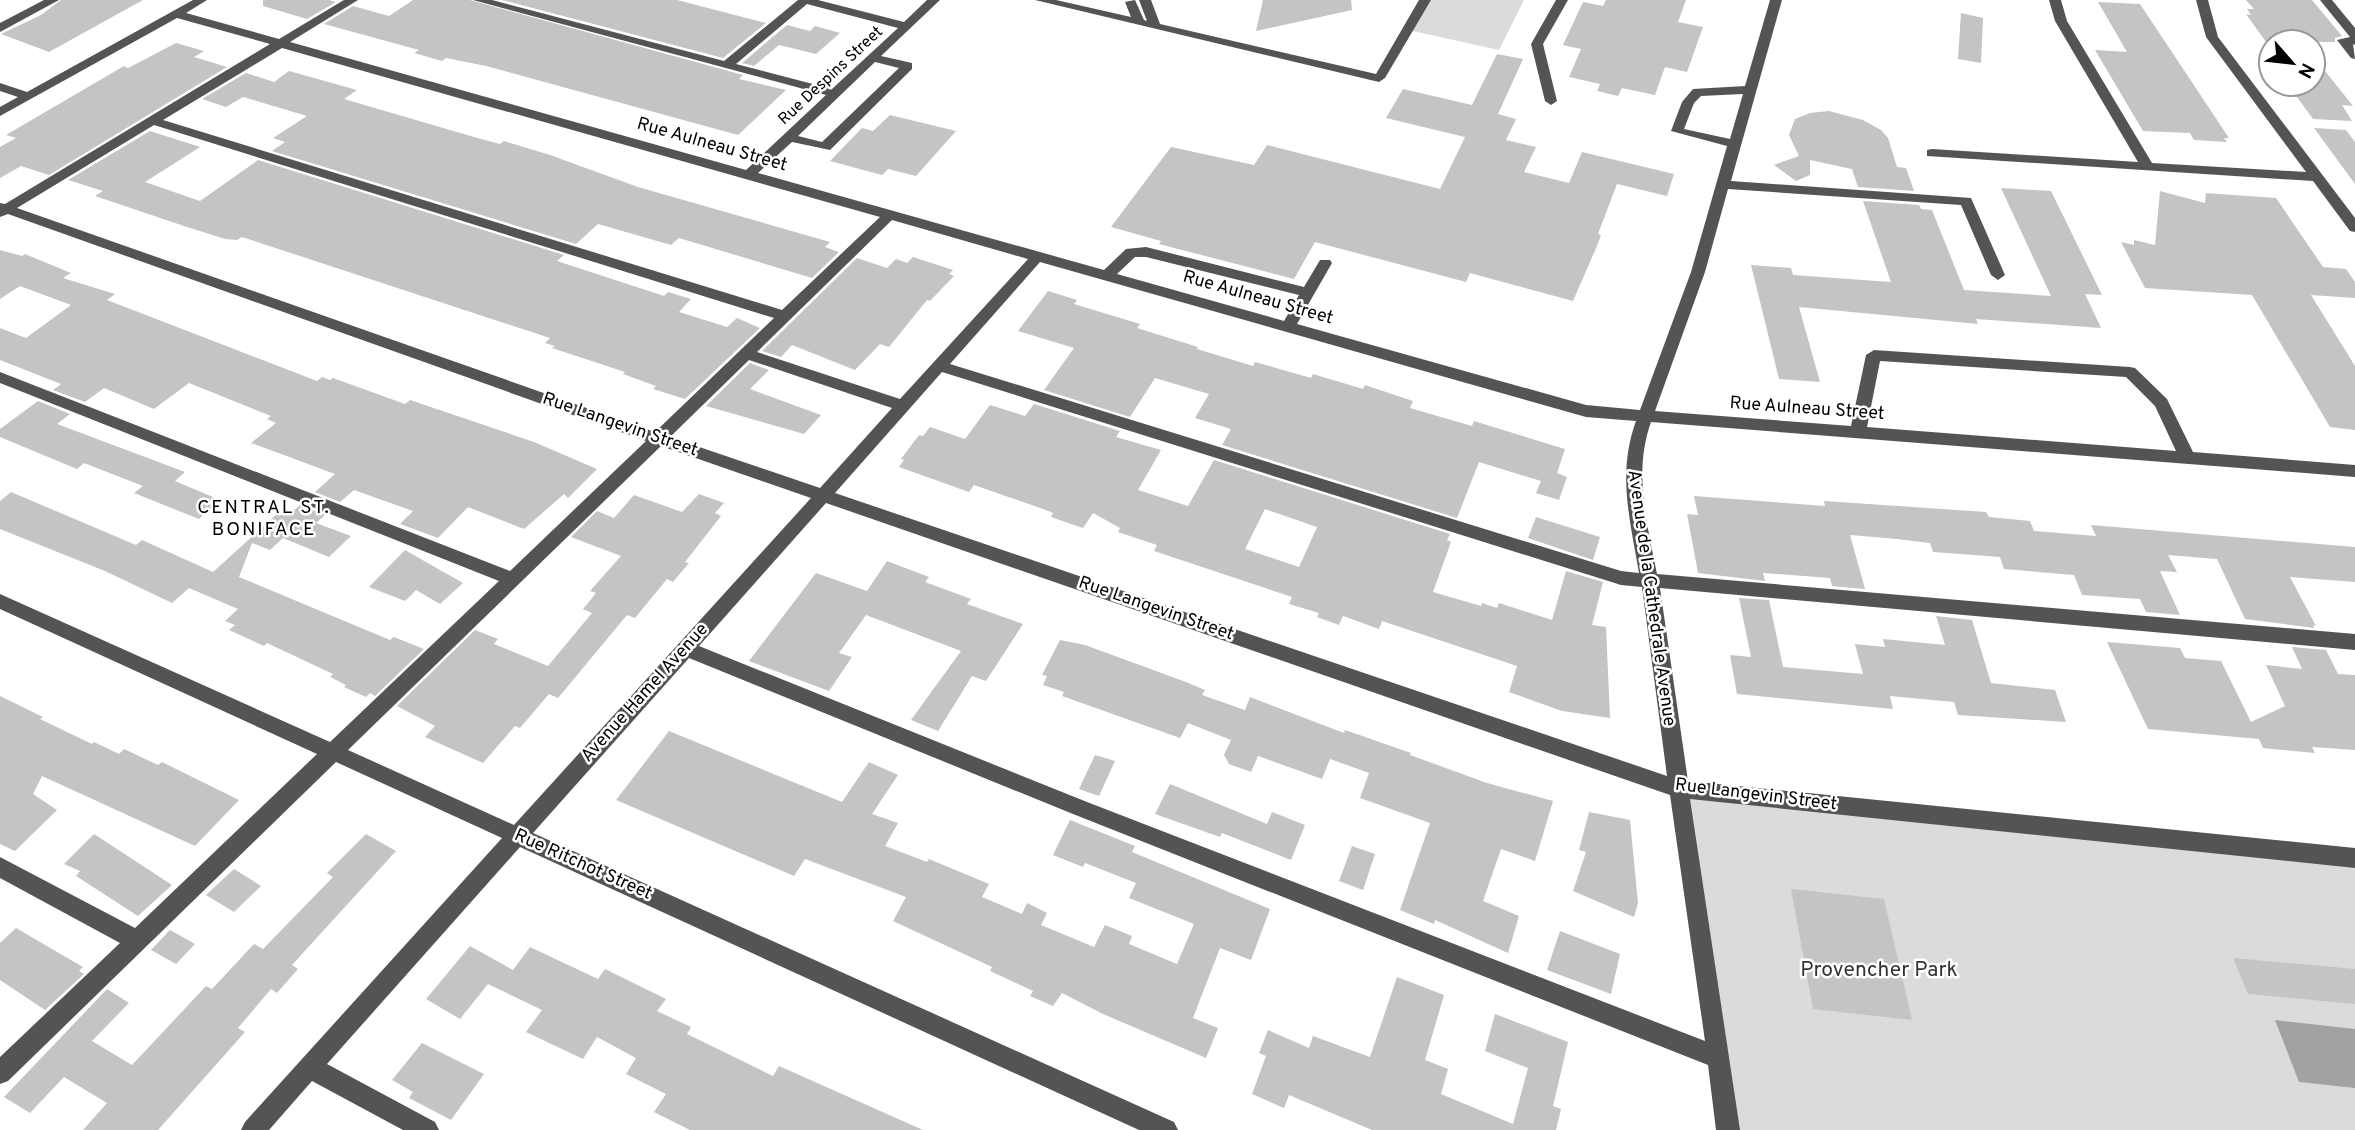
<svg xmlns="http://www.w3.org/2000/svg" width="2355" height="1130" viewBox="0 0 2355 1130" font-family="Overpass,sans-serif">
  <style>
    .green { fill: #dbdbdb }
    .water { fill: #a2a2a2 }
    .building { fill: #c4c4c4; fill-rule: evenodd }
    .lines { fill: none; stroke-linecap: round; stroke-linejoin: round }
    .minor { fill: #545454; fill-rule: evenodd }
    .labels { text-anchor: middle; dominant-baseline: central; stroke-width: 5; stroke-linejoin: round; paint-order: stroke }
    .far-street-label { font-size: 16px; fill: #000; stroke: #fff }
    .street-label { font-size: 18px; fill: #000; stroke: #fff }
    .neighbourhood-label { font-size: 19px; letter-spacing: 2px; fill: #000; stroke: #fff }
    .near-park-label { font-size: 21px; fill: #323232; stroke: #fff }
  </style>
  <rect width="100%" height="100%" fill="#fff"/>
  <g class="green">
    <polygon points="1425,0 1524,0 1499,50 1408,30"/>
    <polygon points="1678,789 2355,858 2355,1130 1728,1130"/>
  </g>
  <polygon class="water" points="2275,1020 2355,1029 2355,1088 2299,1082"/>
  <g class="building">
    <polygon points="61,0 143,0 49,52 1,34 41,15"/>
    <polygon points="263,0 329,0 336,2 307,19 263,6"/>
    <polygon points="413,0 470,0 743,75 739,79 786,90 738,135 486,66 446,58 442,61 414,53 419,50 324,24 353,6 389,16"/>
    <polygon points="502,0 677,0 766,23 723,58"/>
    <polygon points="1263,0 1351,0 1352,10 1256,31"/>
    <polygon points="1606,0 1686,0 1678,22 1703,27 1687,72 1665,67 1655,95 1622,88 1618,96 1597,91 1600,84 1569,77 1581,49 1563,45 1583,2 1603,6"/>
    <polygon points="2246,0 2312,0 2342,36 2335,38 2335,42 2266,42 2246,14 2251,15 2247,9 2254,9"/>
    <polygon points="2098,2 2140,4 2229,138 2224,138 2227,142 2194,140 2190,133 2143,131 2095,50 2127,52"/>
    <polygon points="1961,13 1983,18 1981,63 1958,59"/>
    <polygon points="787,25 810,31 815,26 840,33 816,54 779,45 754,66 742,63"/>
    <polygon points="176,43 204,51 194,57 227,67 49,175 21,166 0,178 0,147 16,138 6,135 124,66 128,68"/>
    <polygon points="1497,54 1523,59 1498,114 1516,119 1506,140 1536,147 1524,172 1569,183 1582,152 1674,174 1667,196 1617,184 1598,234 1601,235 1597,246 1573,301 1470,273 1466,282 1315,242 1294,279 1159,244 1161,241 1111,227 1171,147 1254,165 1267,145 1440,189 1465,137 1386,118 1403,89 1472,105"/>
    <polygon points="2313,56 2353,106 2342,105 2352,121 2313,119 2289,86 2313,87"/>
    <polygon points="289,71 357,90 344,99 474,137 500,144 504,141 550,155 638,187 830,242 825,247 839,252 812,278 679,238 671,245 598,224 576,244 272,151 285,142 273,138 307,116 243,97 226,107 202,99 246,73 274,82"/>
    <polygon points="1829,111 1863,120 1881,130 1888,138 1897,167 1906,168 1914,191 1858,187 1852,169 1810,160 1810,175 1796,181 1774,165 1799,156 1789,135 1795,119 1810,113"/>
    <polygon points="890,115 956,131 916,176 888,169 882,175 830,161 862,128 873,131"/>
    <polygon points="2314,128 2346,130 2355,142 2355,184"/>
    <polygon points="150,131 200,147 145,182 200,201 258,160 564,255 557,261 664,296 668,292 691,299 679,312 727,327 737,318 760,328 685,399 653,389 656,386 623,374 625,372 552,348 555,346 545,343 550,338 242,237 237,240 225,239 184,226 95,196 103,191 68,180"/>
    <polygon points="2001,188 2051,191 2102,295 2085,294 2101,328 1976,319 1978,324 1799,307 1820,382 1779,379 1751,265 1791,268 1793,275 1891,282 1863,201 1919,205 1921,209 1932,210 1964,290 2051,296"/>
    <polygon points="2160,191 2205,203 2206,193 2276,198 2323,267 2346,269 2355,282 2355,298 2311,295 2355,366 2355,430 2330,427 2252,295 2145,288 2121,242 2134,245 2134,240 2155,245"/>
    <polygon points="0,250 22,256 25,254 71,273 63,278 115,294 107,300 317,381 322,377 330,380 333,378 405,404 410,400 534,442 597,469 568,498 564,494 524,529 468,507 438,538 400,524 413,511 354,490 340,502 315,492 335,474 251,443 276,423 267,419 271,416 189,383 154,409 104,388 85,402 53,390 61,384 0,360 0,328 26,338 71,305 20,286 0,299"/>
    <polygon points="913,257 953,270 949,274 954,276 930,301 927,300 889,347 880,344 855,370 792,345 781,357 762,351 857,258 887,268 896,259 907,263"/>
    <polygon points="1048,291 1077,300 1074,304 1140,324 1137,328 1198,347 1197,349 1253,366 1255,362 1311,378 1313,374 1363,389 1365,385 1413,401 1410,408 1472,426 1474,421 1565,449 1557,473 1567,477 1559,500 1536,493 1541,481 1479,462 1457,518 1222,445 1231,429 1195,418 1209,394 1155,378 1130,417 1044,390 1074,348 1018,331"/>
    <polygon points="750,363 769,370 750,389 821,415 804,434 706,406"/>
    <polygon points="38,401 70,414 57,424 185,472 175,481 220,500 199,519 134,493 143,486 84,463 77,469 0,437 0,429"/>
    <path d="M1034,404L1120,431L1116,437L1161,450L1138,490L1188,506L1214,460L1450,534L1447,540L1451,542L1433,592L1481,606L1482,603L1497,608L1499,603L1552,620L1566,571L1603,582L1592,625L1606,627L1610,718L1562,711L1509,692L1517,666L1382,621L1379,629L1343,616L1339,625L1317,617L1319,613L1289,604L1292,597L1154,551L1157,545L1118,532L1120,528L1093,513L1083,528L1051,517L1053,513L1046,510L974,485L969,492L899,467L904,460L901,459L919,435L923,436L930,427L965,439L990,405L1025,416ZM1265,509L1317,527L1299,567L1245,549Z"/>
    <polygon points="11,492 136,545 142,540 213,572 279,512 289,515 300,505 325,515 316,523 351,536 329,557 283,538 270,550 252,543 239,577 390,640 394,637 424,649 375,696 370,693 366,697 344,687 346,685 330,677 333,674 267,643 264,646 229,630 235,625 225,621 238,609 189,588 172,603 105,571 0,529 0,501"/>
    <polygon points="699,494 724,503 715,513 721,516 685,562 689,563 673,582 667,579 635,618 627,615 558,698 549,694 520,728 515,726 483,763 425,737 435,726 397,706 475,630 498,639 494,644 548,666 592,613 583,609 596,593 590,591 621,556 571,537 597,511 614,518 634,495 682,512"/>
    <polygon points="1694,496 1825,506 1824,501 1986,512 1989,517 2030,521 2034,531 2096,536 2091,525 2355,547 2355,582 2290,577 2316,626 2313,625 2314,628 2245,619 2217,559 2168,555 2177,572 2160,571 2180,615 2146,612 2140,599 2082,595 2074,575 2004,569 2000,557 1933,552 1930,543 1897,539 1850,535 1865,589 1832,586 1830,578 1763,573 1765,581 1698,573 1687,514 1698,515"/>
    <polygon points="1536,517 1600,537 1593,560 1528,538"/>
    <polygon points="405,550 440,570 463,583 440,604 416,590 405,601 369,587"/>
    <polygon points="887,561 929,577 925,582 971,599 967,604 1023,624 986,681 972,676 938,731 911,720 961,651 866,615 839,653 852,657 829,691 749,661 816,573 867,591"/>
    <polygon points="1739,598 1769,600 1783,667 1863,674 1855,644 1885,647 1883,639 1945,645 1936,616 1972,620 1991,683 2055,690 2066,722 1958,715 1954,702 1890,696 1893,709 1737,694 1730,655 1751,657"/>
    <polygon points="1060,640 1085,645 1186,682 1205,690 1202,695 1245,710 1250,697 1344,733 1345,730 1411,753 1410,755 1487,783 1553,801 1535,861 1501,849 1483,901 1519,916 1508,953 1435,920 1434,924 1400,910 1430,823 1360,798 1369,773 1330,759 1322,779 1258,756 1251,772 1229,764 1224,755 1231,740 1188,723 1180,738 1062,696 1064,692 1043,685 1047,676 1042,675"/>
    <polygon points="2107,642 2180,648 2185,658 2221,661 2251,722 2285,706 2266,665 2302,669 2292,647 2326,650 2338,674 2355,675 2355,750 2312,747 2315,753 2263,748 2259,739 2148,729"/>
    <polygon points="0,696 43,717 40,719 92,744 94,742 119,754 124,749 158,765 162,762 239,800 195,846 42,776 33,794 57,810 15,851 0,844"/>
    <polygon points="669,731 842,802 869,762 898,775 872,814 898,823 885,846 927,862 929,859 989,884 982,897 1022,914 1027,903 1047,913 1041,925 1094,947 1105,925 1132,936 1129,944 1177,964 1194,924 1129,898 1136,883 1085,863 1083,867 1053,855 1070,820 1135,846 1132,852 1270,909 1251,960 1220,948 1193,1018 1218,1028 1206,1058 1103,1014 1062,993 1053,1006 1030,996 1033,991 990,971 992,967 893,921 906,897 805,859 794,876 616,800"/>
    <polygon points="1095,755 1115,761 1099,796 1079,789"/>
    <polygon points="1170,784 1267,824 1272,812 1305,825 1291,860 1222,833 1220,837 1155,814"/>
    <polygon points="1589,812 1630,820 1638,903 1634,917 1573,891 1586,852 1579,850"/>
    <polygon points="94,834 172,885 138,916 76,876 80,871 64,864"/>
    <polygon points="366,834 396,851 292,965 298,969 277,993 271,989 238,1028 245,1032 158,1130 83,1130 107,1103 64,1077 30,1113 4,1097 107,989 129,1003 92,1041 132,1065 206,986 212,989 254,944 263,949 333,877 327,873"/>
    <polygon points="1352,846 1375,854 1363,890 1339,881"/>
    <polygon points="234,869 261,886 234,912 206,895"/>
    <polygon points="1791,889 1884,899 1912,1020 1813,1009"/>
    <polygon points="16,928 83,967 79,971 84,974 45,1010 0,980 0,943"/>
    <polygon points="170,930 195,944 176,964 151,950"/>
    <polygon points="1560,931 1620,954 1611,994 1547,970"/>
    <polygon points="470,946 513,970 530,947 598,979 605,969 666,999 657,1011 691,1027 687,1034 773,1076 779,1066 923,1130 690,1130 654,1112 666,1094 626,1074 636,1058 597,1037 583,1059 526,1032 542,1010 488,984 460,1019 426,999"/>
    <polygon points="2233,958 2355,969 2355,1004 2248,994"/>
    <polygon points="1397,977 1444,995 1425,1060 1448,1069 1441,1094 1513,1124 1528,1068 1485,1051 1495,1014 1568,1042 1553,1106 1561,1109 1556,1130 1372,1130 1289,1095 1284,1108 1252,1094 1266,1056 1259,1053 1268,1030 1309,1048 1313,1036 1370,1057"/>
    <polygon points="422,1043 484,1074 451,1120 409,1098 413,1092 392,1080"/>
  </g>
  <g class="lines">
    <g class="minor">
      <polygon points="44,0 59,0 0,32 0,23"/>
      <path d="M193,0H207L186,13L279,39L344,0H358L290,42L746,170L826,95L473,0H492L724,61L798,0H818L904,22L927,0H940L881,56L912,63V69L830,150L792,142L758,173L1104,270L1126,249L1146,247L1304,287L1320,260H1330L1332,263L1297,324L1586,405L1640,410L1691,272L1727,146L1671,131L1682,102L1693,89L1745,86L1770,0H1782L1731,181L1971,198L2005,275L1998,280L1991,275L1961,205L1728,189L1705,272L1655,411L1851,426L1866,355L1874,350L2130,367L2135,368L2167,399L2193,452L2355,465V477L1651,422C1633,473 1647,523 1657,574L2355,634V650L1660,588L1688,781L2355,848V868L1690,799L1740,1130H1716L1708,1065L1073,814L689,658L533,833L1174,1122L1178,1130H1139L520,847L327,1064L435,1122L439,1130H403L312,1081L269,1130H241L245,1122L502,838L336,762L8,1081L0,1084V1057L120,943L0,878V857L135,928L317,754L0,609V594L330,742L499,581L0,383V372L510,571L646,441L8,214L0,217V203L5,204L270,44L177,18L0,116V107L18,97L0,91V83L27,92ZM807,4L898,28L832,89L736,64ZM282,48L880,217L782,310L163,120ZM875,62L899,68L822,142L798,136ZM1743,94L1730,139L1684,129L1694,103L1701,96ZM154,125L774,318L655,432L17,208ZM892,220L1028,259L900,399L757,352ZM1135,257H1146L1299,295L1284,321L1117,274ZM1040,262L1586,417L1636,421C1617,473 1630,520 1639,573L1621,571L950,364ZM749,360L892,408L820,488L670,437ZM1880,361L2126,377L2155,406L2176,451L1867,427ZM942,372L1621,585L1642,587L1667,776L835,493ZM661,446L811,498L514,825L348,750ZM826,503L1670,795L1705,1041L1087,802L699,646Z"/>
      <polygon points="1035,0 1056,0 1131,17 1125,2 1135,0 1144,20 1147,21 1139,0 1151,0 1160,24 1376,74 1419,0 1431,0 1385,78 1379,82"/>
      <polygon points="1556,0 1568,0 1543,44 1557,101 1551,105 1545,101 1531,44"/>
      <polygon points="2049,0 2061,0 2067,21 2152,163 2306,172 2206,37 2196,0 2208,0 2218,37 2355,218 2355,232 2350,231 2313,181 1927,156 1927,150 1932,149 2138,162 2055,21"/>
      <polygon points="2320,0 2332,0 2355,28 2355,45 2353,44 2355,59 2351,58 2337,40 2350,37"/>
    </g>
  </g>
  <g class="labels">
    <g class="far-street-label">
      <text transform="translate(831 76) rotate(-43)">Rue Despins Street</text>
    </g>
    <g class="street-label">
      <text transform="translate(712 145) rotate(16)">Rue Aulneau Street</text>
      <text transform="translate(1258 298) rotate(16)">Rue Aulneau Street</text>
      <text transform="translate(1807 409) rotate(4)">Rue Aulneau Street</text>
      <text transform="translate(620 425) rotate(19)">Rue Langevin Street</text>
      <text transform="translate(1651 598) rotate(82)">Avenue de la Cathedrale Avenue</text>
      <text transform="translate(1156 609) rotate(19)">Rue Langevin Street</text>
      <text transform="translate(645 693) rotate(-48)">Avenue Hamel Avenue</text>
      <text transform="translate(1756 795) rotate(7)">Rue Langevin Street</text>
      <text transform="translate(583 865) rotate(24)">Rue Ritchot Street</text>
    </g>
    <g class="neighbourhood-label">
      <text x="264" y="508">CENTRAL ST.<tspan x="264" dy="22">BONIFACE</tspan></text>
    </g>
    <g class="near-park-label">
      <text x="1879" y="970">Provencher Park</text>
    </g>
  </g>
  <g transform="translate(2292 63) rotate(118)"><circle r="33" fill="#ffffff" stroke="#999999" stroke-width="2"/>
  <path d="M0-5L12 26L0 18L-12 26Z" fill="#000000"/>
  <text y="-10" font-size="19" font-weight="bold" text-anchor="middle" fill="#000000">N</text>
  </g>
</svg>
